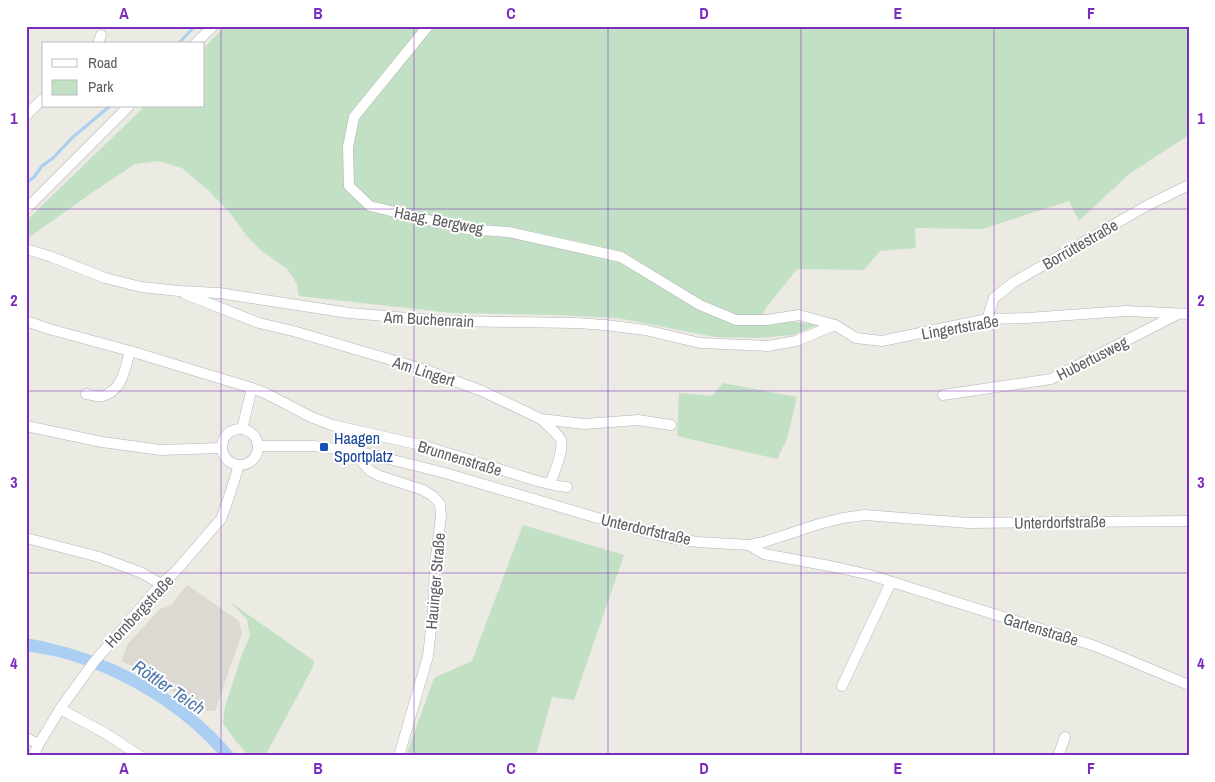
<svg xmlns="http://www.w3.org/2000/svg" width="1215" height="782" viewBox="0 0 1215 782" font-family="'Archivo Narrow',sans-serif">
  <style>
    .education { fill: #dbd9d1 }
    .green { fill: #c2e0c4 }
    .water { fill: #abcff3 }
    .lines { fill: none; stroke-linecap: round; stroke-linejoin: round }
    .stream { stroke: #abcff3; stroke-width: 3 }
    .minor-casing { stroke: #b3b4b8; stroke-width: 11 }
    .minor { stroke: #fff; stroke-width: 10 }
    .grid { fill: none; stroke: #7b2cbf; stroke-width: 1; stroke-opacity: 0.55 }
    .transit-dot { fill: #1a4fb4; stroke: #fff; stroke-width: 2 }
    .labels { text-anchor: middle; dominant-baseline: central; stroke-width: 4; stroke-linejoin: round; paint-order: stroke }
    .street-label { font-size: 16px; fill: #5b5d61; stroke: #fff }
    .transit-label { font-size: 16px; fill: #164399; stroke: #fff; text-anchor: start }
    .water-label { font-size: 18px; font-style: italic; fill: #4e75ab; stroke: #fff }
    .neatline { fill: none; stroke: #7b2cbf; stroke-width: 2 }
    .grid-label { font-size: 16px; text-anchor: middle; font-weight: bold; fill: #7b2cbf }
  </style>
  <rect width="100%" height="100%" fill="#ebeae3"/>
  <polygon class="education" points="187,585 239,621 242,633 215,711 199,710 157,680 136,668 121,661 128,644 160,609 167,607 173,604 177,597"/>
  <g class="green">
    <polygon points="225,26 1189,26 1189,135 1129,174 1079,221 1069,201 982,229 915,228 916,248 880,251 864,270 797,269 766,308 759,322 796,322 818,325 793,335 758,338 715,337 618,318 557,315 452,313 299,296 297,284 287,269 262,251 246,235 231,214 209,191 182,168 159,161 135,164 96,190 28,238 26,238 26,221 145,106 204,106 204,48"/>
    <polygon points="723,383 797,397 787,439 777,459 677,436 679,393 712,396"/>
    <polygon points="523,525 624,555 574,700 552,697 536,756 406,756 434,678 472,661"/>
    <polygon points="230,602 314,661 312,669 265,756 249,756 235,740 223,723 225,707 242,654 250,636 247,619"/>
  </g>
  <path class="water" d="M26,638C110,653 181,690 236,756H220C182,712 129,680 75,662C59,656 42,654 26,651Z"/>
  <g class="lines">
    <g class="stream">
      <polyline points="178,44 195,26"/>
      <polyline points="26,183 34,177 42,166 53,158 73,137 110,106"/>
    </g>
    <g class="minor-casing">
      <g id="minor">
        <polyline points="428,26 354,117 348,147 349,186 370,206 466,229 508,232 621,257 700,305 736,320 767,320 799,315 835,325 856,338 882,341 987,319 1027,318 1126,311 1189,314"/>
        <polyline points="98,44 101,35"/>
        <polyline points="195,44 213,26"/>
        <polyline points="26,115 44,98"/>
        <polyline points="26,209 129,106"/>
        <polyline points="26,249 52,257 105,278 141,287 179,291 219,293 349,313 444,321 577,323 605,325 645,330 700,343 768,346 796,341 835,325"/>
        <polyline points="185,294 259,323 293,331 426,370 482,391 541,419 584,424 638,420 671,425"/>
        <polyline points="987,319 994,298 1014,282 1148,205 1189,185"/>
        <polyline points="26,321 49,329 130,351 252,388 265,393 311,417 332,425 425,446 537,481 558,486 567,487"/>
        <path d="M86,394C91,395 97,397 102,396C123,391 125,368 130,351"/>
        <polyline points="943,395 1051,379 1176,315"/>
        <path d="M541,419C547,425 557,432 561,440C564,451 554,473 550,484"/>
        <polyline points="26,426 102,442 161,450 221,448"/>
        <polyline points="242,429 252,388"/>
        <circle cx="240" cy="447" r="18"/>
        <polyline points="258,446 313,446 361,452 445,473 645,532 671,538 698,542 749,545 764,542 819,524 843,518 865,515 968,523 1189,521"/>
        <polyline points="361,452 363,463 370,471 380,476 423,490 433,496 440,504 441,516 435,564 433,611 428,656 399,756"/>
        <polyline points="26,538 99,557 142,573 161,584"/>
        <polyline points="749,545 764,554 835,567 870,575 1095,646 1189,685"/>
        <polyline points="842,686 891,582"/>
        <polyline points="60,709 105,733 140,756"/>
        <polyline points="26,738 39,744"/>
        <polyline points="33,756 39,744 60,709 94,662 161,584 175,572 221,519 228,500 239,465"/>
        <polyline points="1058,756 1065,737"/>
      </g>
    </g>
    <use href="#minor" class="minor"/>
  </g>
  <path class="grid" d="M221,26V756M414,26V756M608,26V756M801,26V756M994,26V756M26,209H1189M26,391H1189M26,573H1189"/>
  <rect class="transit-dot" x="319" y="442" width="10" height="10" rx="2.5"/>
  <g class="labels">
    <g class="street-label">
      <text transform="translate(439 220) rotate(11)">Haag. Bergweg</text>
      <text transform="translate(1080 244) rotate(-30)">Borrüttestraße</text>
      <text transform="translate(429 319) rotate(3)">Am Buchenrain</text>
      <text transform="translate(960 327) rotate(-10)">Lingertstraße</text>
      <text transform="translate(1092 358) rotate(-27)">Hubertusweg</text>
      <text transform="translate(424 371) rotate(18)">Am Lingert</text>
      <text transform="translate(460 458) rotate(17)">Brunnenstraße</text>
      <text transform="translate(1060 522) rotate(-1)">Unterdorfstraße</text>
      <text transform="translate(646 529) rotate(13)">Unterdorfstraße</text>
      <text transform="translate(435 581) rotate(-85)">Hauinger Straße</text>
      <text transform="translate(139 611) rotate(-47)">Hornbergstraße</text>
      <text transform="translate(1041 629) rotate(17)">Gartenstraße</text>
    </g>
    <g class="transit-label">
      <text x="334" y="438">Haagen<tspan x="334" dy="18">Sportplatz</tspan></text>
    </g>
    <g class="water-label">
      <text transform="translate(169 687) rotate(34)">Röttler Teich</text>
    </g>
  </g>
  <rect width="1215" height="782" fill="none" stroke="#ffffff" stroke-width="55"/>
  <rect x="42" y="42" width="162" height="65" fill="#ffffff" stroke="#bdbec0"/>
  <rect x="52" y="59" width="25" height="8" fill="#ffffff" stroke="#bdbec0"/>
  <text x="88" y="68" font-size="15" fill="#5b5d61">Road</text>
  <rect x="52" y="80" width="25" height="15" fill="#c2e0c4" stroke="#bdbec0"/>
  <text x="88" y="92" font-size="15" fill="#5b5d61">Park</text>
  <rect x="28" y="28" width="1160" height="726" class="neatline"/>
  <g class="grid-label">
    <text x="124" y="19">A</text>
    <text x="318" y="19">B</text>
    <text x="511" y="19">C</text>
    <text x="704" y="19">D</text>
    <text x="898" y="19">E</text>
    <text x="1091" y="19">F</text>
    <text x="14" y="124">1</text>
    <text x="1201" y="124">1</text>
    <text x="14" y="306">2</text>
    <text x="1201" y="306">2</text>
    <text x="14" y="488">3</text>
    <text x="1201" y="488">3</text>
    <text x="14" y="669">4</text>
    <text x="1201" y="669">4</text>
    <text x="124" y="774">A</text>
    <text x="318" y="774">B</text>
    <text x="511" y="774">C</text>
    <text x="704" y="774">D</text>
    <text x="898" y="774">E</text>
    <text x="1091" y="774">F</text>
  </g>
</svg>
